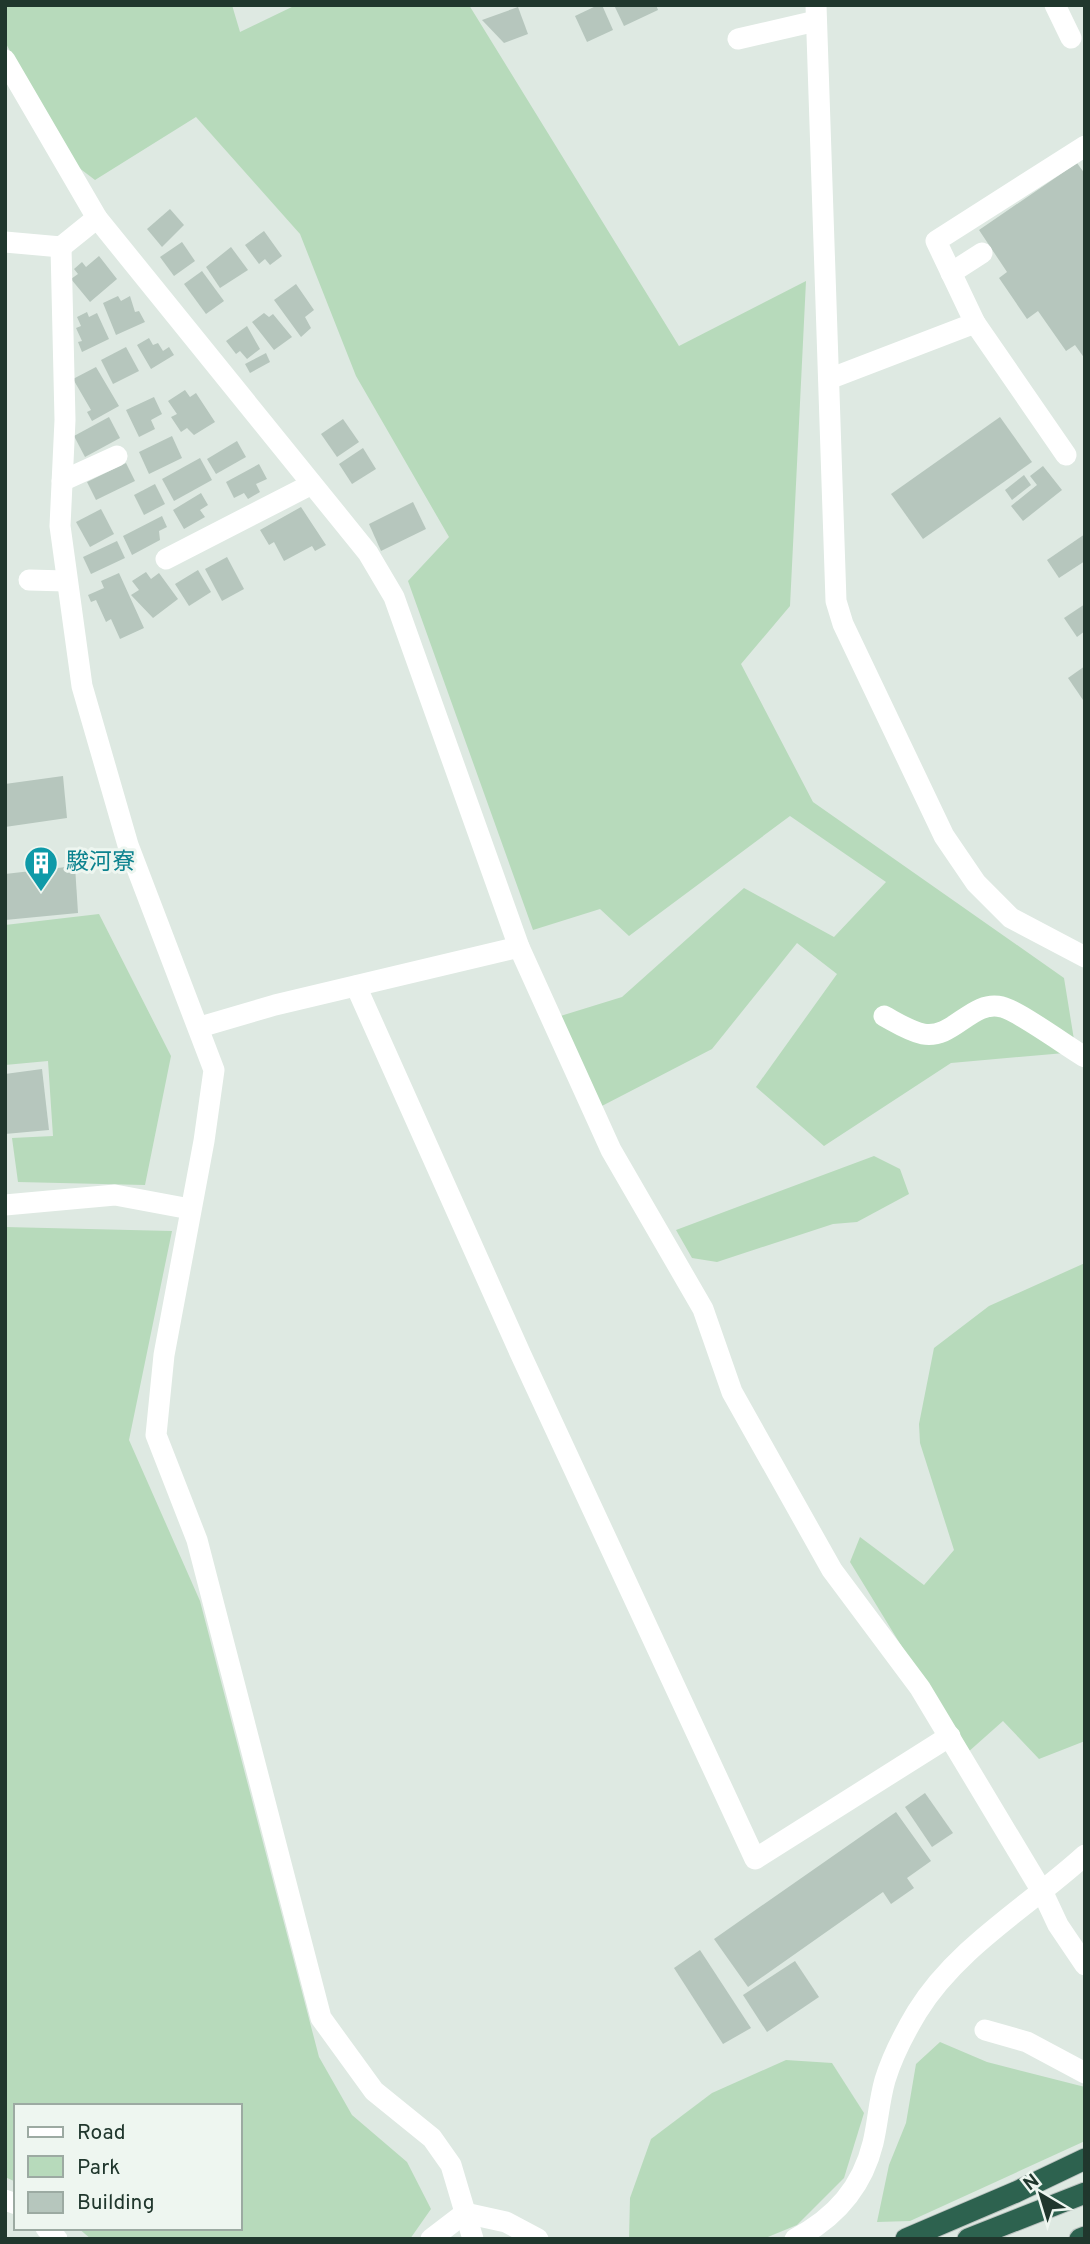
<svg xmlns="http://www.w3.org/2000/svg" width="1090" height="2244" viewBox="0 0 1090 2244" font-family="Overpass,'Noto Sans JP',sans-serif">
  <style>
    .green { fill: #b7dabb }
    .building { fill: #b6c6bd }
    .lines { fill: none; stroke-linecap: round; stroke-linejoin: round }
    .highway-casing { stroke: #bcc3c0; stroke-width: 23 }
    .minor { stroke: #fff; stroke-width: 21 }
    .highway { stroke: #2d624f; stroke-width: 21 }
    .labels { text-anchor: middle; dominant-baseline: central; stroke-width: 6; stroke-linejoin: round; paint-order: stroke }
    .culture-label { font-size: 23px; fill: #0d838f; stroke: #eef6f0; text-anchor: start }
  </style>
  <rect width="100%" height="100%" fill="#dee9e2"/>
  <g class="green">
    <polygon points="5,5 232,5 240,32 296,5 469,5 679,346 806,281 790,606 741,664 813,802 1064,978 1076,1052 951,1063 824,1146 756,1087 837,974 797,943 712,1049 598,1108 554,1018 622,997 744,888 834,937 886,882 790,816 629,936 600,909 533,930 408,581 449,537 356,376 300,234 196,117 95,180 74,164 5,42"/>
    <polygon points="99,914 171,1056 145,1185 18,1182 12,1138 53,1136 48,1061 5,1065 5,925"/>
    <polygon points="874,1156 900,1169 909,1194 857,1222 833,1224 717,1262 692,1258 676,1230"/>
    <polygon points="5,1227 172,1231 129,1440 200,1601 319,2057 352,2115 407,2162 431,2209 410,2239 91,2239 78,2228 240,2228 240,2106 16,2106 16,2182 5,2177"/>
    <polygon points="1085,1263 1085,1741 1039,1759 1003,1721 967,1753 850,1562 860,1537 924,1585 954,1550 920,1443 919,1424 934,1348 989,1306"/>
    <polygon points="940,2042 987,2062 1085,2087 1085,2141 910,2221 877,2222 889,2165 906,2123 916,2064"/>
    <polygon points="786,2060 832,2063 864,2113 844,2178 797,2225 763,2239 629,2239 630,2198 651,2139 712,2093"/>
  </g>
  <g class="building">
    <polygon points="598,5 602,5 613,30 587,42 575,16"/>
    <polygon points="614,5 656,5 658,10 624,26"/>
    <polygon points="518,7 528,34 504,43 482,20"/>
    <polygon points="1077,163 1085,174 1085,359 1075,345 1066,351 1038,311 1027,319 999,278 1007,272 979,230"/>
    <polygon points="170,209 184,225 162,247 147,229"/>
    <polygon points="264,231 282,256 270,265 265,259 259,264 245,245"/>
    <polygon points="182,242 195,261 174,276 160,257"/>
    <polygon points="231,247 248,270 220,288 206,267"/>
    <polygon points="99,256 117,279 90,302 71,279 78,274 74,269 82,262 86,267"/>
    <polygon points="202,271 224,301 206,314 184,284"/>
    <polygon points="296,284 314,310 305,317 311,328 301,337 274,300"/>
    <polygon points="118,296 121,301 130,296 135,312 139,311 145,322 116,335 103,303"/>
    <polygon points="87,312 89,317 97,313 109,339 82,352 78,342 82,341 76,328 81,326 77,317"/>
    <polygon points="264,313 269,317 273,314 292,337 274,350 252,322"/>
    <polygon points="247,326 260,349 247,359 240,351 236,354 226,341"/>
    <polygon points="149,338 153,345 158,343 163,351 169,347 174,355 151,369 137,345"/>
    <polygon points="126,347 139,371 113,384 101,360"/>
    <polygon points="266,353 270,362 250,373 245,364"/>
    <polygon points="96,367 119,406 92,421 87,412 91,410 73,379"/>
    <polygon points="185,390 190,397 196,393 215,422 194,435 187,428 181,432 171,417 177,414 168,401"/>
    <polygon points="154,397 162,414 151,420 155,429 139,437 126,410"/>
    <polygon points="109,417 120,438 85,457 74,436"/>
    <polygon points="1000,417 1032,462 923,539 891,494"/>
    <polygon points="343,419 359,442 337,457 321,434"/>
    <polygon points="172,436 182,458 149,474 139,452"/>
    <polygon points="237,441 246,457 216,474 207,459"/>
    <polygon points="363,448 376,469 352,484 339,464"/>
    <polygon points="200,458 212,480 174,501 162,479"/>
    <polygon points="126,463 135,481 96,500 87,482"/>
    <polygon points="259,464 267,479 256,484 260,492 248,499 244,493 234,498 226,482"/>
    <polygon points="1043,466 1062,490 1023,521 1011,506 1037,485 1030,476"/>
    <polygon points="1024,475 1031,485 1012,500 1005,490"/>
    <polygon points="155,484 165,504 144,515 134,495"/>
    <polygon points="201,493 208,505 200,510 205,517 184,529 173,510"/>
    <polygon points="413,502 426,529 381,551 369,524"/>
    <polygon points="301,507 326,545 315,551 312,546 284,561 274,542 269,545 260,530"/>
    <polygon points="101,509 114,534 90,547 76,522"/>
    <polygon points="162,516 167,527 159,531 160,540 132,555 123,536"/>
    <polygon points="1085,534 1085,561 1059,578 1047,560"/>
    <polygon points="117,541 125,558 91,574 83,557"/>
    <polygon points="227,557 244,589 222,601 205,569"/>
    <polygon points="198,570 211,592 189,606 175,584"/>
    <polygon points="146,572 151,579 159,573 178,599 153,618 131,595 139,590 132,581"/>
    <polygon points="119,573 144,628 120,639 111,619 106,622 96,600 91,602 88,595 104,588 101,581"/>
    <polygon points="1085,604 1085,631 1077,637 1064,618"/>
    <polygon points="1085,666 1085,698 1083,700 1068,678"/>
    <polygon points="63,776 67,818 5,827 5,784"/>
    <polygon points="75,866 78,913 5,920 5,874"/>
    <polygon points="42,1069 49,1130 5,1134 5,1074"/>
    <polygon points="925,1793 953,1833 932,1847 905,1807"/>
    <polygon points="896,1812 931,1861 907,1878 914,1888 891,1904 883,1892 748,1987 714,1939"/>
    <polygon points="700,1950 751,2028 723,2044 674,1968"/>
    <polygon points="795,1961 819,1997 767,2032 743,1995"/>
  </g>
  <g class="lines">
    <g class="highway-casing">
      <g id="highway">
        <polyline points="906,2239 1016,2192 1085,2159"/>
        <polyline points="968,2239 1085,2193"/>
        <polyline points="1080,2239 1085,2237"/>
      </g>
    </g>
    <g class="minor">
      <polyline points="816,5 836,601 843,624 944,836 976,883 1011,918 1085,957"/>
      <polyline points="1055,5 1071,38"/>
      <polyline points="738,39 816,21"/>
      <polyline points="5,60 97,218 368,553 394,597 519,947 611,1150 703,1309 732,1392 832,1570 920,1688 1043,1893 1058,1925 1085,1965"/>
      <polyline points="5,242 61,247 97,218"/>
      <polyline points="61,247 65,420 60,526 82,686 128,845 214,1070 204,1141 164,1355 156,1435 197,1540 321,2018 374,2091 432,2138 451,2165 473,2239"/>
      <polyline points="951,273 982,253"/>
      <polyline points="975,323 1066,455"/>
      <polyline points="829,379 975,323 936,241 1085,146"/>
      <polyline points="62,481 117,456"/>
      <polyline points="166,559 312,484"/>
      <polyline points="29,580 66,581"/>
      <polyline points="356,986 521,1355 755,1859 950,1736"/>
      <path d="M884,1016C897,1023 909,1031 923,1034C953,1040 972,999 1002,1007C1017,1010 1068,1047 1085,1057"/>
      <polyline points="200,1027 275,1005 519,947"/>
      <polyline points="5,1205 115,1195 190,1209"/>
      <polyline points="985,2030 1027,2042 1085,2073"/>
      <polyline points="5,2200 16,2204"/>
      <polyline points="46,2228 57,2239"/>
      <polyline points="431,2239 465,2213 506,2222 538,2239"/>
      <path d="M795,2239C835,2218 862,2188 873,2143C878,2122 879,2101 885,2080C892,2057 905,2032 917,2012C957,1947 1029,1906 1085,1855"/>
    </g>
    <use href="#highway" class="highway"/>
  </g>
  <defs>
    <g id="building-pin" transform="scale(1.75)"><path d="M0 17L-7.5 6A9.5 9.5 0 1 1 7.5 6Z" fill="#0f9aa8" stroke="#eef6f0"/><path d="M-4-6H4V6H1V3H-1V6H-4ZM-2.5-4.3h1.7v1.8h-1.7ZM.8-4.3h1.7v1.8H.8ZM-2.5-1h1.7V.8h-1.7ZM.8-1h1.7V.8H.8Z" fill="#fff"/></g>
  </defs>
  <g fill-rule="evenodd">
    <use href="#building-pin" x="41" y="863"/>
  </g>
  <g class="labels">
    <g class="culture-label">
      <text x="66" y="863">駿河寮</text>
    </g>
  </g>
  <rect width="1090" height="2244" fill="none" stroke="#20372d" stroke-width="14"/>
  <rect x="14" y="2104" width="228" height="126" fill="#eef6f0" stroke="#9caaa2" stroke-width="2"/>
  <rect x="28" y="2127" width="35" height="10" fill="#ffffff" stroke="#9caaa2" stroke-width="2"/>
  <text x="77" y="2139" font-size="21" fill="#20372d">Road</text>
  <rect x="28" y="2156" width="35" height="21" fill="#b7dabb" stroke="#9caaa2" stroke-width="2"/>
  <text x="77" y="2174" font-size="21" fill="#20372d">Park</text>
  <rect x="28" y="2192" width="35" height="21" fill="#b6c6bd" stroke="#9caaa2" stroke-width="2"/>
  <text x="77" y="2209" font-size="21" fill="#20372d">Building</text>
  <g transform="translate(1041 2195) rotate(322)" stroke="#eef6f0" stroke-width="5" paint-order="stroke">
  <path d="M0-5L12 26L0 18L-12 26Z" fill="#20372d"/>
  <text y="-10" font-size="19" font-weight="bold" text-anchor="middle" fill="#20372d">N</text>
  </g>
</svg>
